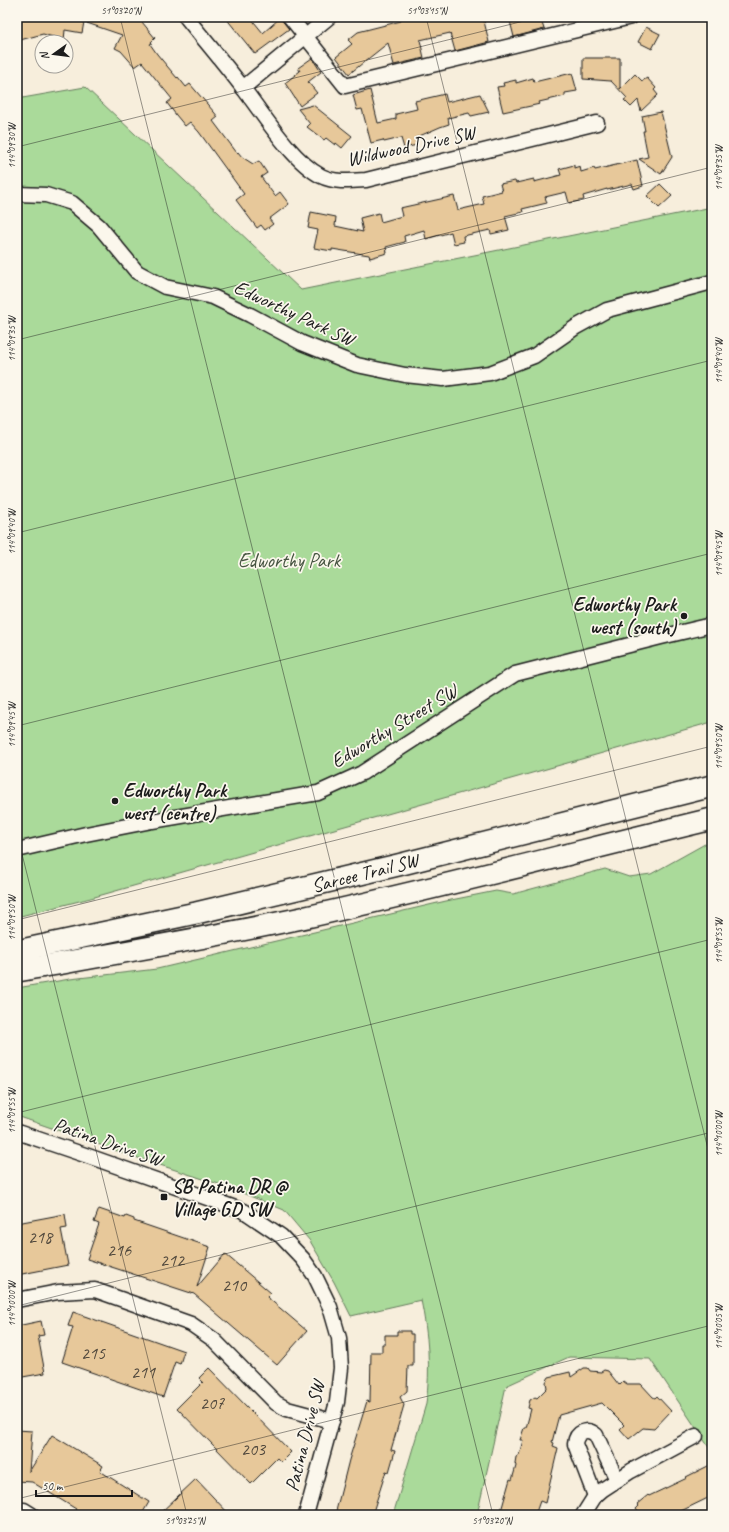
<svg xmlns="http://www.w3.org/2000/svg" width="729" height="1532" viewBox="0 0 729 1532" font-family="Caveat,sans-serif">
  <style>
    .green { fill: #aada9a; stroke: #637b5b }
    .building { fill: #e7c89a; stroke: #1c1c1c }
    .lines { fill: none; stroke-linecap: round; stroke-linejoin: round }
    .minor-casing { stroke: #1c1c1c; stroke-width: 17 }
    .highway-casing { stroke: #1c1c1c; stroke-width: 24 }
    .minor { stroke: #fbf7ec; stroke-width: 14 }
    .highway { stroke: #fbf7ec; stroke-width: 21 }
    .ticks { fill: none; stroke: #1c1c1c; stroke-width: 1; stroke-opacity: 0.45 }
    .poi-dot { fill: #1c1c1c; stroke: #fbf7ec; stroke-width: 1.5 }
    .labels { text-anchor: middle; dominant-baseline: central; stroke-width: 3.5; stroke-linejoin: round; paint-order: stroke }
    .number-label { font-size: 18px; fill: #4f473c }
    .street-label { font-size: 20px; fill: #1c1c1c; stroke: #fbf7ec }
    .park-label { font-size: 20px; fill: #475542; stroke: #fbf7ec }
    .poi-label { font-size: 20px; font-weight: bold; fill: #1c1c1c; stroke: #fbf7ec; text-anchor: start }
    .neatline { fill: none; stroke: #1c1c1c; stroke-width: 1.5 }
    .ticks-label { font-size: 10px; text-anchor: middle; fill: #1c1c1c }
  </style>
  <rect width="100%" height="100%" fill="#f7eedc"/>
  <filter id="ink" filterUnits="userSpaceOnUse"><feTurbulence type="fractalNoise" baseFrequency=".025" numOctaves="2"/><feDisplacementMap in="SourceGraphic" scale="8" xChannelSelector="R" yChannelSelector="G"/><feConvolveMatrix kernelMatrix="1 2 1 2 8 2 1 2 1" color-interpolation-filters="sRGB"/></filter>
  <g filter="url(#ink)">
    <g class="green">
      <polygon points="85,87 301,290 712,207 712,722 91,898 17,917 17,99"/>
      <path d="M712,840V1452L650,1359L569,1357L506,1386L477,1515H393L426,1404C431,1368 428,1334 421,1300L351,1316L334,1282L310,1241L284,1210L228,1187L129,1155L17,1116V988L70,979L157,969L446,901L496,891L513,894L605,869L629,877L651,874Z"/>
    </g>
    <g class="building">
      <polygon points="17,17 138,17 155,38 151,42 152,43 150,44 157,54 177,78 178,77 186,87 190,84 214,112 218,117 213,121 237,153 238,152 242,157 253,164 259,161 267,173 261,177 275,196 280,192 289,204 269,219 273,224 265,230 261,225 257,228 236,200 244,194 199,132 190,122 185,126 176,115 167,103 172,99 142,62 135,67 121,51 115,48 122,35 84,22 82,33 65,30 64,40 43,34 20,40 17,26"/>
      <polygon points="225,17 250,17 263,33 280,18 289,29 255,54"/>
      <polygon points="400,17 483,17 489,42 455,51 450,33 420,40 424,58 394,65 388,43 349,74 336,57 352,44 348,40 358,32 401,21"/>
      <polygon points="509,17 540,17 544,29 514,37"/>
      <polygon points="646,27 660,34 652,49 638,42"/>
      <polygon points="312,58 321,72 308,82 317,93 300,106 285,83 300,71 298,68"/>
      <polygon points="583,58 620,58 620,89 635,74 642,81 647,78 656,88 654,90 658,95 641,111 638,100 631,107 624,100 627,98 611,81 583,79"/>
      <polygon points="572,73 577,91 565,93 565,96 539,102 540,104 503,112 497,87 504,86 503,83 516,80 516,83 533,78 534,82"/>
      <polygon points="370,90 378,123 396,119 396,114 417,109 415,101 445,94 447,102 480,94 489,112 471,116 469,113 448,118 449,124 440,127 415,138 417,145 404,148 401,138 384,142 383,140 371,143 362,109 357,110 353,95"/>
      <polygon points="313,105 352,136 342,148 336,143 335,145 326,138 324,140 307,127 310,124 298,109"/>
      <polygon points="661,112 672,157 661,174 639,159 648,157 643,131 645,131 642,116"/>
      <polygon points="637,160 643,186 634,189 632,184 607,190 607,189 583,196 584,200 569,203 566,192 545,197 547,203 522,209 523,212 505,216 509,230 491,234 490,230 463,236 464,242 454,244 451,232 426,239 424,230 404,236 405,242 386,247 387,253 370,258 369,255 332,249 332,251 314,248 318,230 308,228 311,212 336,217 335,226 363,232 360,218 379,213 381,222 402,216 400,208 454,196 458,210 484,204 482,196 502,191 500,184 515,181 516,183 534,179 534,182 561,175 559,169 574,165 574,168 580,166 581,172 594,168 595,170"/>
      <polygon points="660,184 672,196 659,208 647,196"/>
      <polygon points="99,1209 125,1218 126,1216 134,1219 134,1221 210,1247 197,1287 225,1254 271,1293 267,1297 307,1331 277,1365 194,1294 87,1259 99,1224 94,1222"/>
      <polygon points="65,1214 67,1228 61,1229 68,1265 17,1275 17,1223"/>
      <polygon points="73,1312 184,1351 180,1364 175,1362 163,1397 62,1362 73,1327 68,1326"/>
      <polygon points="41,1321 44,1335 38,1336 45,1373 17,1378 17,1326"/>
      <polygon points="397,1331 410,1331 410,1334 413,1334 413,1366 408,1366 407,1391 400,1397 404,1405 391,1450 395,1451 389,1472 386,1471 372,1515 335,1515 349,1460 367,1401 370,1402 371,1352 382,1352 382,1344 385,1344 385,1335 397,1335"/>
      <polygon points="209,1368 291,1452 281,1462 277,1458 251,1484 177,1408 203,1382 199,1378"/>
      <polygon points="584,1368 588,1368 590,1371 601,1372 604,1370 608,1371 619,1385 623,1381 627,1384 641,1384 653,1397 655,1398 657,1396 671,1411 654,1429 643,1428 629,1439 620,1429 624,1425 602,1403 559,1415 552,1442 554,1443 553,1446 558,1448 545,1503 540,1501 535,1515 501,1515 503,1511 501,1511 510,1479 512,1480 516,1466 515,1463 516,1457 519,1455 523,1440 520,1440 524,1428 526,1428 531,1409 528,1408 530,1400 535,1397 537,1398 547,1388 546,1382 549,1377 570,1372 571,1377"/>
      <polygon points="17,1430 32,1431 29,1472 52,1435 103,1466 100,1471 149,1502 142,1514 137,1511 135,1515 72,1515 76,1509 32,1482 17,1481"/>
      <polygon points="712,1464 712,1496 679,1512 678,1515 640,1515 636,1509 639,1506 637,1504 648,1495 649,1496 687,1478 686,1477"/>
      <polygon points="196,1479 230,1515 158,1515"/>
    </g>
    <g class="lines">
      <g class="minor-casing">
        <g id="minor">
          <path d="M186,17C205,41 225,64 243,88C263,114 292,161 321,176C335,183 351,181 366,180L597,123"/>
          <polyline points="290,17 345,86 631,17"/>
          <polyline points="243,88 329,17"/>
          <polyline points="17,194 46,195 72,203 99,226 137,272 165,287 213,297 250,315 302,343 357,365 405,375 443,379 490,373 534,356 576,327 607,310 712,282"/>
          <polyline points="17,850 86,834 152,821 318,793 362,773 515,674 661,637 712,625"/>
          <polyline points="17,1132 88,1156 244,1211 281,1236 303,1259 315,1276 330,1307 339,1338 341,1368 337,1402 306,1515"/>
          <polyline points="17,1300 58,1292 95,1290 191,1324 214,1340 276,1403 287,1409 332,1421"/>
          <path d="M595,1496L575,1444C576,1432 587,1427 596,1435L617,1480"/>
          <polyline points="17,1510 24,1510 32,1515"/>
          <polyline points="583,1515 595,1496 602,1490 631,1471 696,1436"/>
        </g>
      </g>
      <g class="highway-casing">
        <g id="highway">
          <polyline points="17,951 196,913 398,865 712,786"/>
          <path d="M17,971C112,954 207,938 302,918C439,888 575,852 712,819"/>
        </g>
      </g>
      <use href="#minor" class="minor"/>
      <use href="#highway" class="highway"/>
    </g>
  </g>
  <path class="ticks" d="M120,17L493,1515M426,17L712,1165M17,147L540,17M17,340L712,167M17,533L712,360M17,726L712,553M17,834L187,1515M17,920L712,746M17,1113L712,939M17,1306L712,1132M17,1499L712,1325"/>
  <g class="poi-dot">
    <circle cx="684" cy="616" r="4"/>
    <circle cx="115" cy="801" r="4"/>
    <rect x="160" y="1193" width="8" height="8" rx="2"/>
  </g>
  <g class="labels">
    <g class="number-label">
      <text x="40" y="1237">218</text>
      <text x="119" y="1250">216</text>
      <text x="172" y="1260">212</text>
      <text x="234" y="1285">210</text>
      <text x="93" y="1353">215</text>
      <text x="143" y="1372">211</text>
      <text x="212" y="1403">207</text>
      <text x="253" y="1449">203</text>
    </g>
    <g class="street-label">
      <text transform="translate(411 146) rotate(-12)">Wildwood Drive SW</text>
      <text transform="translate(294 313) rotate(25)">Edworthy Park SW</text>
      <text transform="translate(394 726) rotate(-31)">Edworthy Street SW</text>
      <text transform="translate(365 873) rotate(-14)">Sarcee Trail SW</text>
      <text transform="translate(108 1142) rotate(19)">Patina Drive SW</text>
      <text transform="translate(305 1436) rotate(-76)">Patina Drive SW</text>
    </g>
    <g class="park-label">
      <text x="289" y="560">Edworthy Park</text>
    </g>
    <g class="poi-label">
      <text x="676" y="604" text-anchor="end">Edworthy Park<tspan x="676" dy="23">west (south)</tspan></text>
      <text x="123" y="790">Edworthy Park<tspan x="123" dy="23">west (centre)</tspan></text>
      <text x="172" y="1186">SB Patina DR @<tspan x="172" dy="23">Village GD SW</tspan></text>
    </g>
  </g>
  <rect width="729" height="1532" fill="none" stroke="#fbf7ec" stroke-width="44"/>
  <g transform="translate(54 54) rotate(256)"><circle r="19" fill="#fbf7ec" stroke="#a29f99"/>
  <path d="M0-3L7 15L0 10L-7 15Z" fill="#1c1c1c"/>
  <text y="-6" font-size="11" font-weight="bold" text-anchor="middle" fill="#1c1c1c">N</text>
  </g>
  <path d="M36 1490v6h96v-6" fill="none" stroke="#1c1c1c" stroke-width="2"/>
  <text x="42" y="1490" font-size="12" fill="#1c1c1c" stroke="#fbf7ec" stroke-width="3" paint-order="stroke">50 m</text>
  <rect x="22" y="22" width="685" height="1488" class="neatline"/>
  <g class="ticks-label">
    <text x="121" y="14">51°03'20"N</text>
    <text x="427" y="14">51°03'15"N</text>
    <text transform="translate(11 146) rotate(-90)" y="4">114°09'30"W</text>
    <text transform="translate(718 168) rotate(-90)" y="4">114°09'35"W</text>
    <text transform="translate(11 339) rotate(-90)" y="4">114°09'35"W</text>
    <text transform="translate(718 361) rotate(-90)" y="4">114°09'40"W</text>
    <text transform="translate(11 532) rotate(-90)" y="4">114°09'40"W</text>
    <text transform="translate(718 554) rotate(-90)" y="4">114°09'45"W</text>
    <text transform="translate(11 725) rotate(-90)" y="4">114°09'45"W</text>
    <text transform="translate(718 747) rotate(-90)" y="4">114°09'50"W</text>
    <text transform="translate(11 918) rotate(-90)" y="4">114°09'50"W</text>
    <text transform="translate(718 941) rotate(-90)" y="4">114°09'55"W</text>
    <text transform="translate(11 1111) rotate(-90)" y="4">114°09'55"W</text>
    <text transform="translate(718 1134) rotate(-90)" y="4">114°10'00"W</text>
    <text transform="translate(11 1304) rotate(-90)" y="4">114°10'00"W</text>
    <text transform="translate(718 1327) rotate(-90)" y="4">114°10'05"W</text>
    <text x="185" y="1524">51°03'25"N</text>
    <text x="492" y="1524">51°03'20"N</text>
  </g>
</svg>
